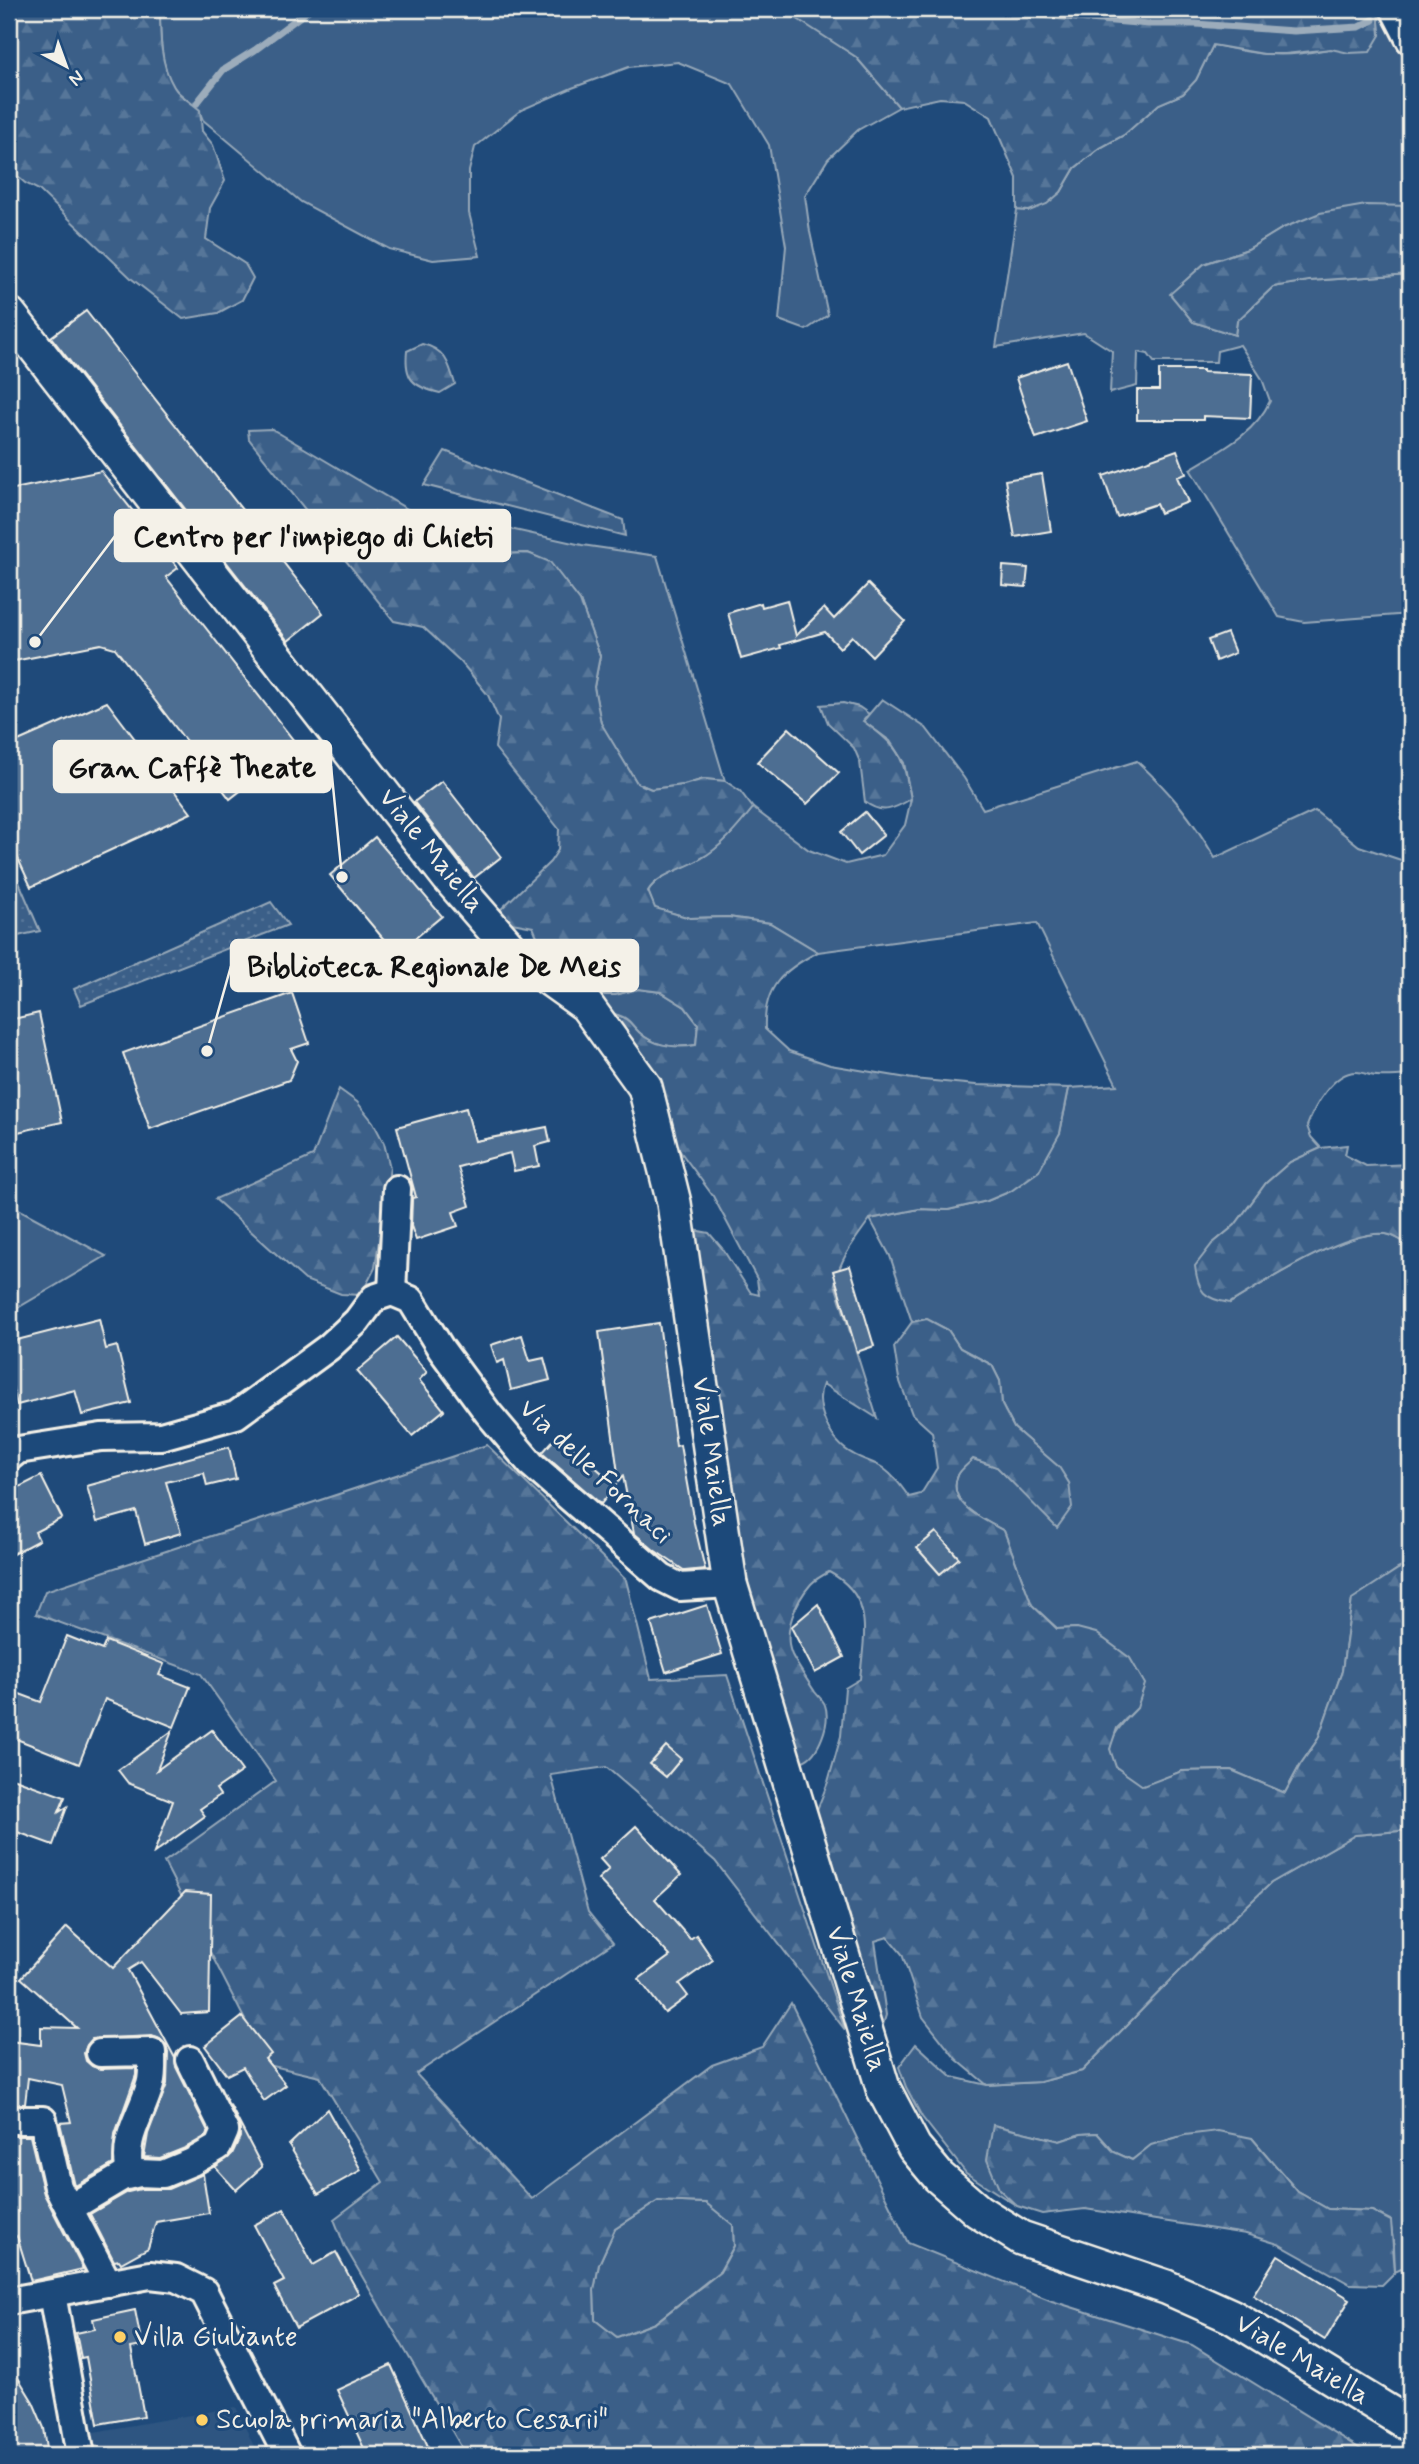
<svg xmlns="http://www.w3.org/2000/svg" width="1419" height="2464" viewBox="0 0 1419 2464" font-family="Mynerve,sans-serif">
  <style>
    .built { fill: #2d5581 }
    .grass { fill: #3a5f88; stroke: #97a8b8; stroke-width: 2 }
    .forest { fill: url(#forest-firs); stroke: #97a8b8; stroke-width: 2; fill-rule: evenodd }
    .garden { fill: url(#garden-dots); stroke: #97a8b8; stroke-width: 2 }
    .lines { fill: none; stroke-linecap: round; stroke-linejoin: round }
    .stream { stroke: #9cacbb; stroke-width: 7 }
    .building { fill: #4d6e92; stroke: #f4f1e8; stroke-width: 2 }
    .minor-casing { stroke: #f4f1e8; stroke-width: 32 }
    .major-casing { stroke: #f4f1e8; stroke-width: 38 }
    .minor { stroke: #1f4a7a; stroke-width: 26 }
    .major { stroke: #1f4a7a; stroke-width: 33 }
    .poi-dot { fill: #ffd166; stroke: #1f4a7a; stroke-width: 2.5 }
    .labels { text-anchor: middle; dominant-baseline: central; stroke-width: 6; stroke-linejoin: round; paint-order: stroke }
    .street-label { font-size: 28px; fill: #f4f1e8; stroke: #1f4a7a }
    .poi-label { font-size: 28px; fill: #f4f1e8; stroke: #1f4a7a; text-anchor: start }
    .leader { fill: none; stroke: #f4f1e8; stroke-width: 2.5 }
    .callout-dot { fill: #f4f1e8; stroke: #1f4a7a; stroke-width: 2.5 }
    .callout { fill: #f4f1e8; stroke: #f4f1e8; stroke-width: 2.5 }
    .callout-label { font-size: 30px; text-anchor: middle; font-weight: bold; fill: #111 }
  </style>
  <defs>
    <pattern id="forest-firs" width="22" height="20" patternUnits="userSpaceOnUse" patternTransform="scale(1.75)"><rect width="22" height="20" fill="#3a5f88"/><path d="M5 1l3.5 6h-7zM16 11l3.5 6h-7z" fill="#577699"/></pattern>
    <pattern id="garden-dots" width="8" height="8" patternUnits="userSpaceOnUse" patternTransform="scale(1.75)"><rect width="8" height="8" fill="#3a5f88"/><path d="M2 2h.1M6 6h.1" fill="none" stroke="#577699" stroke-width="1.8" stroke-linecap="round"/></pattern>
  </defs>
  <rect width="100%" height="100%" fill="#1f4a7a"/>
  <filter id="ink" filterUnits="userSpaceOnUse"><feTurbulence type="fractalNoise" baseFrequency=".0143" numOctaves="2"/><feDisplacementMap in="SourceGraphic" scale="14" xChannelSelector="R" yChannelSelector="G"/><feConvolveMatrix kernelMatrix="1 2 1 2 8 2 1 2 1" color-interpolation-filters="sRGB"/></filter>
  <g filter="url(#ink)">
    <polygon class="built" points="236,2407 258,2455 92,2455 88,2433"/>
    <g class="grass">
      <path d="M160,9H616L640,11L666,9L788,10L856,57L899,107L858,130L828,159L805,196L810,232L828,315L806,330L779,320L786,246L769,145L732,84L678,62L629,67L572,88L521,110L475,147L469,171V213L480,256L433,260L389,249L301,202L203,120C198,104 188,102 177,91C160,73 160,32 160,9Z"/>
      <path d="M1378,9H1384L1410,50V206L1283,228L1248,249L1204,264L1171,294L1193,322L1235,335L1237,321L1273,287L1309,281L1410,274V614L1304,622L1279,617L1190,469C1221,450 1254,435 1270,401L1262,379L1240,345L1217,351L1216,362H1154L1148,354L1138,352L1137,386L1110,393L1112,351L1084,333L996,347L1017,210L1029,211L1061,192L1075,168L1100,148L1124,135L1159,104L1183,94L1196,80L1213,45C1231,48 1249,53 1267,54C1306,57 1343,46 1380,35Z"/>
      <polygon points="452,516 582,545 657,556 725,781 704,779 684,785 651,789 637,783 601,724 594,687 600,656 580,601 550,563 528,553 504,554 446,532"/>
      <path d="M882,699L926,728L964,778L983,809L1137,761C1172,794 1191,817 1215,858L1315,811L1359,846L1410,863V1075C1399,1076 1388,1077 1377,1076C1370,1076 1363,1072 1356,1072C1333,1072 1314,1107 1307,1126L1311,1137L1321,1148L1290,1162L1266,1183L1235,1225L1212,1244L1230,1303C1265,1282 1346,1229 1386,1234C1394,1235 1403,1242 1410,1245V1564L1398,1569L1352,1600L1342,1671L1318,1739L1300,1765L1285,1793L1231,1770L1182,1771L1143,1787C1135,1781 1121,1774 1115,1767C1100,1745 1122,1723 1137,1708L1077,1628L1058,1629L1032,1605L1004,1531C985,1520 945,1504 958,1475C960,1470 969,1463 973,1459L997,1467L1028,1497L1069,1483L1058,1467L1014,1428L1002,1405L1000,1381L992,1365L960,1348L948,1330L927,1319L912,1322L890,1256L870,1219L919,1209L948,1210L987,1201L1011,1191L1060,1133L1069,1088L1117,1085L1037,923L818,952L770,923L728,917L690,918L654,908L648,891C659,873 683,869 700,859C722,846 738,827 753,808L809,850L846,864L883,855L905,825L911,799L904,763L890,741L863,721Z"/>
      <path d="M578,985L615,995L638,989L661,992L685,1007L698,1024L696,1045C680,1048 659,1047 645,1037C631,1028 633,1018 614,1014L605,1022Z"/>
      <polygon points="9,1204 106,1256 9,1313"/>
      <path d="M1410,1830V2265L1395,2272L1394,2247L1390,2220L1372,2211L1328,2209L1298,2192L1252,2138C1201,2136 1174,2127 1132,2160L1114,2152L1097,2133L1081,2134L1060,2141L993,2125L999,2189L1017,2206L966,2173L922,2117L906,2087L899,2067L916,2044L952,2077L987,2085L1040,2082L1082,2071L1206,1944L1271,1883L1355,1835Z"/>
      <polygon points="658,2201 706,2203 733,2224 734,2246 720,2271 655,2323 617,2338 595,2320 594,2290 599,2264 615,2229"/>
    </g>
    <g class="forest">
      <path d="M9,9H160C160,35 160,64 174,87C179,96 192,103 200,110L202,131L213,145L225,181L210,208L206,239L245,264L253,278L242,300L218,313L183,319L132,279L39,190L25,183L9,169Z"/>
      <polygon points="782,9 1378,9 1380,35 1370,52 1349,53 1331,49 1285,54 1264,54 1213,45 1196,80 1183,94 1159,104 1124,135 1100,148 1075,168 1061,192 1047,204 1029,211 1017,210 1017,178 991,117 964,100 940,98 899,107 856,57"/>
      <polygon points="1366,205 1410,206 1410,274 1309,281 1273,287 1237,321 1235,335 1193,322 1170,294 1204,264 1248,249 1283,228 1320,213"/>
      <path d="M422,344C445,349 449,363 455,384L440,393C413,387 404,379 407,351Z"/>
      <path d="M272,429L446,532L503,554L528,553L550,562L580,601L600,656L594,687L601,723L637,783L651,789L684,785L704,779L725,781L740,791L753,808C738,827 722,847 700,859C683,870 659,873 648,891L655,908L690,918L728,917L770,923L818,952C783,970 763,987 765,1029L789,1051L830,1065L913,1079L976,1085L1069,1088L1060,1133L1039,1171L1011,1191L987,1201L948,1210L919,1209L870,1219C855,1240 840,1258 835,1284L877,1418L823,1384C813,1406 831,1443 853,1454C863,1460 874,1462 883,1468C894,1476 901,1486 909,1497L921,1494L937,1468L932,1432L912,1414L899,1379L894,1347L912,1322L927,1319L948,1330L960,1348L992,1365L1000,1381L1002,1405L1014,1428L1059,1467L1069,1483L1072,1507L1057,1528L997,1467L973,1459C969,1463 960,1470 958,1475C945,1504 985,1520 1004,1531L1032,1605L1057,1629L1077,1628L1096,1633L1130,1658L1145,1684L1137,1708L1117,1728L1110,1749L1116,1767L1143,1786L1182,1771L1231,1770L1285,1793L1300,1765L1318,1739L1342,1671L1352,1599L1398,1569L1410,1564V1830L1355,1835L1271,1883L1206,1944L1082,2071L1040,2082L987,2085L956,2059L923,2017L902,1954L888,1937L875,1941L886,2015L880,2035L811,1825L828,1782L841,1736L845,1688L860,1679C864,1634 875,1597 829,1572C823,1575 816,1579 811,1584C796,1601 782,1632 792,1655C798,1667 808,1681 815,1692C818,1696 824,1701 825,1705C831,1722 819,1755 803,1761L788,1755L746,1618L694,1230L709,1233L722,1248L751,1293L759,1295L757,1279L713,1196L677,1147L605,1022L614,1014C633,1019 631,1028 645,1037C659,1047 680,1048 696,1045L698,1024L685,1007L661,992L638,989L615,995H598L548,962L533,927L501,921L499,911L550,862L558,850L559,829L495,748L499,720L488,695L461,662L423,627L394,621L249,439L248,430Z"/>
      <polygon points="445,451 623,520 625,536 424,485"/>
      <path d="M843,703L859,707L869,714L863,721C901,749 902,754 911,799C894,809 882,815 865,802L860,762L854,748L828,723L821,705Z"/>
      <polygon points="339,1089 357,1102 373,1122 384,1143 390,1168 375,1268 361,1295 341,1294 305,1280 215,1199 313,1156"/>
      <path d="M1347,1145L1345,1155L1366,1166L1410,1164V1245C1403,1242 1394,1235 1386,1234C1346,1229 1265,1282 1230,1303C1204,1299 1198,1292 1195,1266L1212,1244L1235,1225L1266,1183L1290,1162L1321,1148Z"/>
      <path d="M487,1445L626,1580L651,1679L727,1675L845,2030L715,1861L606,1767L551,1775L588,1912L613,1943L416,2074L532,2199L712,2065L762,2047L791,2003L908,2243L1052,2301L1192,2345L1370,2455H466L345,2247L334,2219L383,2182L320,2077L268,2065L164,1862L276,1781L201,1674L36,1614L45,1591ZM658,2201L706,2203L733,2225L734,2246L720,2272L655,2323L617,2337L595,2320L594,2290L599,2264L615,2229Z"/>
      <polygon points="993,2125 1060,2141 1081,2134 1097,2133 1114,2152 1132,2160 1151,2145 1185,2135 1218,2131 1252,2138 1298,2192 1328,2209 1372,2211 1391,2221 1395,2272 1382,2285 1350,2284 1278,2244 1246,2234 1085,2209 1042,2214 1017,2206 999,2189 987,2160"/>
    </g>
    <g class="garden">
      <polygon points="9,859 40,931 9,938"/>
      <polygon points="271,902 288,925 81,1005 74,989"/>
    </g>
    <g class="lines">
      <g class="stream">
        <polyline points="905,9 1016,13 1149,24 1196,24 1294,31 1359,27 1373,20"/>
        <polyline points="197,103 223,70 255,50 310,9"/>
      </g>
    </g>
    <g class="building">
      <polygon points="86,311 323,613 288,641 51,337"/>
      <polygon points="1067,361 1087,421 1036,438 1016,378"/>
      <polygon points="1159,370 1203,370 1203,372 1252,374 1250,418 1203,416 1203,420 1137,420 1137,390 1159,390"/>
      <polygon points="1177,450 1186,474 1177,477 1188,502 1160,513 1156,504 1117,517 1103,476"/>
      <polygon points="101,471 178,568 166,577 298,746 230,799 115,648 101,644 9,662 9,490"/>
      <polygon points="1042,474 1051,531 1015,537 1005,480"/>
      <polygon points="1003,566 1028,568 1026,587 1002,585"/>
      <polygon points="868,584 905,621 872,656 852,636 840,648 825,632 780,645 781,648 741,659 728,613 761,603 762,607 787,600 796,636 824,608 834,619"/>
      <polygon points="1227,633 1235,653 1216,661 1208,640"/>
      <polygon points="107,702 191,813 31,887 9,839 9,745"/>
      <polygon points="789,728 839,773 807,804 757,762"/>
      <polygon points="442,781 501,857 474,878 414,802"/>
      <polygon points="865,812 884,835 859,855 841,832"/>
      <polygon points="375,837 442,916 396,954 330,875"/>
      <polygon points="292,993 309,1043 291,1049 297,1061 289,1080 150,1129 123,1053"/>
      <polygon points="39,1013 62,1122 9,1134 9,1020"/>
      <polygon points="466,1108 475,1141 547,1127 550,1142 535,1146 539,1166 514,1171 510,1153 458,1167 470,1206 453,1212 458,1226 416,1240 411,1226 412,1198 416,1197 397,1127"/>
      <polygon points="850,1266 874,1346 857,1352 833,1271"/>
      <polygon points="99,1319 106,1349 117,1346 131,1403 82,1415 75,1390 17,1405 9,1374 9,1342"/>
      <polygon points="659,1323 676,1446 680,1445 694,1523 705,1569 685,1571 654,1550 634,1533 623,1476 619,1481 599,1332"/>
      <polygon points="522,1335 530,1361 544,1358 550,1380 511,1390 504,1360 497,1363 491,1345"/>
      <polygon points="397,1337 427,1372 419,1380 444,1410 412,1436 357,1371"/>
      <polygon points="558,1435 616,1485 601,1504 542,1453"/>
      <polygon points="229,1447 236,1479 207,1486 204,1473 166,1482 181,1533 145,1544 136,1511 97,1522 87,1486"/>
      <polygon points="41,1476 62,1518 35,1532 39,1540 9,1556 9,1492"/>
      <polygon points="936,1532 959,1558 940,1574 917,1548"/>
      <polygon points="818,1604 844,1657 815,1673 791,1627"/>
      <polygon points="707,1605 722,1654 666,1672 651,1623"/>
      <polygon points="67,1636 102,1650 106,1641 164,1664 159,1675 190,1687 174,1727 105,1699 79,1764 9,1736 9,1690 41,1702"/>
      <polygon points="212,1730 242,1771 216,1789 220,1795 200,1809 205,1816 154,1853 173,1801 128,1783 118,1770 172,1731 157,1770"/>
      <polygon points="666,1746 681,1759 666,1777 650,1764"/>
      <polygon points="9,1777 65,1797 59,1812 67,1807 53,1845 9,1829"/>
      <polygon points="636,1826 681,1875 655,1899 690,1939 696,1935 713,1960 679,1984 688,1996 665,2013 639,1979 670,1956 598,1879 609,1869 600,1859"/>
      <polygon points="185,1892 211,1894 209,2012 181,2014 141,1962 128,1970 175,2058 176,2067 208,2131 206,2136 185,2148 160,2158 144,2157 148,2134 167,2084 168,2052 166,2045 160,2039 152,2036 92,2039 87,2045 84,2053 86,2061 92,2066 100,2069 136,2068 136,2075 115,2134 113,2164 75,2186 60,2123 71,2122 62,2085 28,2078 25,2104 9,2104 9,2041 41,2045 41,2027 77,2028 21,1978 67,1927 113,1968"/>
      <polygon points="242,2017 271,2054 265,2059 286,2085 264,2101 243,2067 227,2075 205,2046"/>
      <polygon points="230,2105 262,2167 236,2190 215,2167 232,2154 240,2137 239,2125"/>
      <polygon points="327,2109 361,2170 318,2194 289,2145"/>
      <polygon points="9,2136 30,2136 44,2194 83,2269 31,2281 17,2236 9,2242"/>
      <polygon points="203,2174 209,2213 156,2222 148,2248 121,2263 119,2260 114,2261 90,2214 128,2192 141,2189 168,2189"/>
      <polygon points="284,2209 313,2265 336,2252 359,2294 296,2328 274,2286 284,2281 254,2225"/>
      <polygon points="1278,2255 1350,2299 1325,2340 1253,2295"/>
      <polygon points="135,2310 142,2346 131,2348 144,2416 98,2424 86,2357 81,2358 76,2333 95,2329 93,2319"/>
      <polygon points="9,2363 33,2402 44,2428 48,2455 9,2455"/>
      <polygon points="391,2365 432,2455 367,2455 337,2390"/>
    </g>
    <g class="lines">
      <g class="minor-casing">
        <g id="minor">
          <polyline points="1394,9 1410,40"/>
          <polyline points="392,1292 397,1189"/>
          <polyline points="9,1457 18,1450 101,1437 161,1436 236,1415 329,1347 357,1321 374,1298 392,1292 411,1300 441,1349 488,1413 531,1464 662,1578 680,1587 730,1584"/>
          <path d="M100,2053L152,2052C152,2063 153,2075 150,2085C140,2120 122,2136 130,2175"/>
          <polyline points="9,2120 43,2120 58,2187 108,2283"/>
          <polyline points="70,2208 122,2177 139,2173 163,2174 192,2162 218,2147 225,2131 190,2060"/>
          <polyline points="52,2294 81,2455"/>
          <polyline points="9,2301 150,2275 176,2278 204,2292 287,2455"/>
        </g>
      </g>
      <g class="major-casing">
        <polyline id="major" points="9,314 449,878 516,955 586,1005 645,1087 674,1203 730,1584 883,2088 914,2147 939,2177 978,2211 1021,2238 1166,2287 1231,2316 1410,2425"/>
      </g>
      <use href="#minor" class="minor"/>
      <use href="#major" class="major"/>
    </g>
  </g>
  <g class="poi-dot">
    <circle cx="120" cy="2337" r="7"/>
    <circle cx="202" cy="2420" r="7"/>
  </g>
  <g class="labels">
    <g class="street-label">
      <text transform="translate(431 851) rotate(51)">Viale Maiella</text>
      <text transform="translate(711 1452) rotate(82)">Viale Maiella</text>
      <text transform="translate(595 1472) rotate(43)">Via delle Fornaci</text>
      <text transform="translate(856 1999) rotate(73)">Viale Maiella</text>
      <text transform="translate(1302 2360) rotate(31)">Viale Maiella</text>
    </g>
    <g class="poi-label">
      <text x="134" y="2337">Villa Giuliante</text>
      <text x="216" y="2420">Scuola primaria "Alberto Cesarii"</text>
    </g>
  </g>
  <path class="leader" d="M35 642L115 536M342 877L331 766M207 1051L231 966"/>
  <g class="callout-dot">
    <circle cx="35" cy="642" r="7"/>
    <circle cx="342" cy="877" r="7"/>
    <circle cx="207" cy="1051" r="7"/>
  </g>
  <g class="callout">
    <rect x="115" y="510" width="395" height="51" rx="7"/>
    <rect x="54" y="741" width="277" height="51" rx="7"/>
    <rect x="231" y="940" width="407" height="51" rx="7"/>
  </g>
  <g class="callout-label">
    <text x="313" y="546">Centro per l'impiego di Chieti</text>
    <text x="192" y="777">Gran Caffè Theate</text>
    <text x="434" y="976">Biblioteca Regionale De Meis</text>
  </g>
  <rect width="1419" height="2464" fill="none" stroke="#1f4a7a" stroke-width="35"/>
  <rect x="18" y="18" width="1384" height="2429" fill="none" stroke="#f4f1e8" stroke-width="2.5" filter="url(#ink)"/>
  <g transform="translate(66 66) rotate(139)" stroke="#1f4a7a" stroke-width="5" paint-order="stroke">
  <path d="M0-5L12 26L0 18L-12 26Z" fill="#f4f1e8"/>
  <text y="-10" font-size="19" font-weight="bold" text-anchor="middle" fill="#f4f1e8">N</text>
  </g>
</svg>
